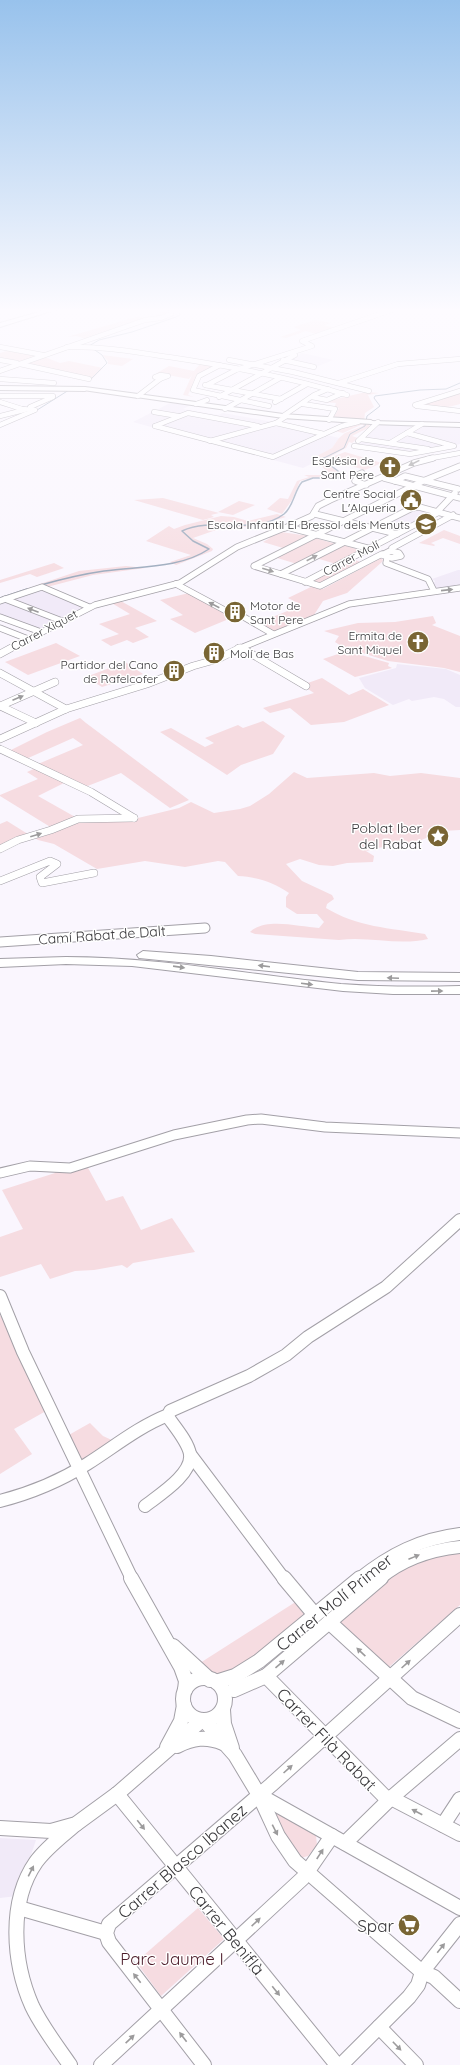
<svg xmlns="http://www.w3.org/2000/svg" width="460" height="2065" viewBox="0 0 460 2065" font-family="Quicksand,sans-serif">
  <style>
    .built { fill: #f1eaf8 }
    .green { fill: #f6dce1 }
    .lines { fill: none; stroke-linecap: round; stroke-linejoin: round }
    .stream-far1 { stroke: #98a7ba; stroke-width: 1 }
    .stream { stroke: #98a7ba; stroke-width: 1.5 }
    .minor-far5-casing { stroke: #a3a0a7; stroke-width: 5.5 }
    .minor-far4-casing { stroke: #a3a0a7; stroke-width: 7 }
    .minor-far3-casing { stroke: #a3a0a7; stroke-width: 8 }
    .minor-far2-casing { stroke: #a3a0a7; stroke-width: 11 }
    .minor-far1-casing { stroke: #a3a0a7; stroke-width: 14 }
    .minor-casing { stroke: #a3a0a7; stroke-width: 16 }
    .major-casing { stroke: #a3a0a7; stroke-width: 2 }
    .highway-casing { stroke: #a3a0a7; stroke-width: 2 }
    .minor-far5 { stroke: #fff; stroke-width: 4.5 }
    .minor-far4 { stroke: #fff; stroke-width: 5.5 }
    .minor-far3 { stroke: #fff; stroke-width: 7 }
    .minor-far2 { stroke: #fff; stroke-width: 9 }
    .minor-far1 { stroke: #fff; stroke-width: 12 }
    .minor { stroke: #fff; stroke-width: 14 }
    .major { fill: #fff; fill-rule: evenodd }
    .highway { fill: #fff; fill-rule: evenodd }
    .oneway { fill: #9c9b9c }
    .labels { text-anchor: middle; dominant-baseline: central; stroke-width: 3; stroke-linejoin: round; paint-order: stroke }
    .far-poi-label { font-size: 12px; fill: #38373a; stroke: #fff; text-anchor: end }
    .far-street-label { font-size: 12px; fill: #38373a; stroke: #fff }
    .poi-label { font-size: 14px; fill: #38373a; stroke: #fff; text-anchor: end }
    .street-label { font-size: 14px; fill: #38373a; stroke: #fff }
    .near-street-label { font-size: 17px; fill: #38373a; stroke: #fff }
    .near-poi-label { font-size: 17px; fill: #38373a; stroke: #fff; text-anchor: end }
    .near-park-label { font-size: 17px; fill: #4c1c2a; stroke: #fff }
  </style>
  <rect width="100%" height="100%" fill="#faf6fe"/>
  <g class="built">
    <polygon points="302,353 333,360 316,367 289,361"/>
    <polygon points="172,402 191,405 183,409 218,415 223,413 273,422 339,438 332,448 313,459 315,462 303,468 133,422"/>
    <polygon points="380,424 460,428 460,444 413,453 356,445"/>
    <polygon points="414,509 420,509 433,514 397,532 377,527"/>
    <polygon points="458,570 460,570 460,586 435,589 433,585 435,581 432,579"/>
    <polygon points="41,589 84,607 43,628 39,629 0,614 0,602"/>
    <polygon points="397,664 446,669 460,675 460,707 456,707 444,699 434,697 412,701 409,699 393,705 365,688 359,678 396,668"/>
    <polygon points="0,1838 36,1840 17,1896 0,1898"/>
  </g>
  <g class="green">
    <polygon points="162,311 171,311 169,314 126,326 112,325 123,326 86,339 76,336 67,337 136,317 153,318"/>
    <polygon points="315,320 331,323 324,325 337,329 319,335 306,331 286,338 280,337 301,330 294,327"/>
    <polygon points="13,349 41,355 19,363 0,360 0,353"/>
    <polygon points="102,355 133,359 122,366 108,364 108,361"/>
    <polygon points="42,356 60,363 69,361 103,368 92,379 22,363"/>
    <polygon points="201,363 216,366 197,376 188,395 194,397 183,395 192,375 189,379 157,373 169,366 194,371 193,372"/>
    <polygon points="366,392 379,393 368,395 374,407 365,413 364,421 332,420 339,408 334,408 336,403 323,402"/>
    <polygon points="460,393 460,404 445,408 424,406 422,404"/>
    <polygon points="358,423 371,423 368,428 352,436 358,438 352,443 349,442 346,448 324,460 340,472 340,477 311,478 300,481 292,500 282,514 267,509 280,498 288,499 297,481 309,477 304,475 331,475 313,458 332,448 339,438 345,433 363,426 363,424 343,433 335,431 348,425"/>
    <polygon points="345,452 382,463 365,470 327,459"/>
    <polygon points="163,498 219,513 211,515 214,517 203,520 134,500"/>
    <polygon points="239,501 255,505 233,515 218,512"/>
    <polygon points="277,514 286,517 252,526 230,529 230,527 218,526 216,530 193,538 207,544 213,549 212,551 176,565 170,562 191,555 146,541 169,526 174,529 185,525 221,516 234,517 248,521"/>
    <polygon points="444,530 460,536 460,544 443,538 431,543 435,545 434,546 419,543"/>
    <polygon points="281,532 309,536 283,548 263,542 270,538 268,537"/>
    <polygon points="315,538 336,544 297,564 274,557"/>
    <polygon points="344,545 362,551 336,564 316,558"/>
    <polygon points="381,558 383,560 382,562 347,593 323,601 314,615 274,632 258,623 302,605 288,598 313,586 323,589"/>
    <polygon points="352,559 361,562 320,584 309,582"/>
    <polygon points="54,563 64,568 37,577 30,574 0,583 0,580"/>
    <polygon points="126,566 145,568 93,575 47,587 40,584 79,571"/>
    <polygon points="189,593 236,616 195,633 170,619 183,615 160,600"/>
    <polygon points="117,599 157,621 135,628 149,637 133,643 127,640 111,646 101,640 119,634 99,624 130,614 110,602"/>
    <polygon points="433,616 436,623 432,625 460,636 460,672 444,668 388,661 343,647 335,642 339,636 324,631 358,623 395,622"/>
    <polygon points="56,643 80,656 28,675 5,662"/>
    <polygon points="347,651 389,663 388,666 392,668 355,677 323,659"/>
    <polygon points="125,662 143,674 102,687 86,677"/>
    <polygon points="322,678 349,695 363,689 389,705 344,722 311,725 290,708 270,713 263,708 314,693 302,685"/>
    <polygon points="80,718 86,723 189,800 170,808 121,773 85,787 38,764 83,745 73,738 26,759 9,751 47,732"/>
    <polygon points="263,721 285,736 273,754 241,765 227,775 160,732 171,728 205,747 214,743 205,738 238,725 243,728"/>
    <polygon points="38,767 68,781 38,796 77,818 52,828 0,796 0,795 38,779 27,772"/>
    <path d="M294,772L307,778L374,773L390,776L421,773L460,778V830L442,831L417,842L391,845L366,851L374,856L373,862L347,863L333,866L319,865L300,859L286,864L302,881L332,895L334,899L327,904L326,908C357,927 390,928 425,934L428,939C399,946 369,936 339,940L255,934L250,932C266,917 299,927 319,928L324,922L317,914H297L286,907V897L289,893C273,882 257,877 238,876L225,862L218,861L185,867L145,861L97,869L54,844L38,840L34,837L78,820L134,819L179,808L191,802L214,813L240,809L250,806L269,794Z"/>
    <polygon points="7,821 31,836 0,848 0,824"/>
    <polygon points="87,1166 106,1201 123,1196 141,1230 172,1218 195,1252 133,1263 127,1268 122,1265 94,1270 75,1271 50,1279 41,1264 0,1277 0,1237 23,1229 2,1190 55,1173 54,1169"/>
    <polygon points="4,1315 46,1411 14,1429 32,1454 0,1474 0,1316"/>
    <polygon points="90,1423 103,1436 116,1442 82,1464 67,1436"/>
    <polygon points="460,1551 460,1605 389,1667 339,1621 396,1573 424,1559"/>
    <polygon points="297,1601 308,1613 243,1667 220,1676 208,1674 200,1663"/>
    <polygon points="277,1812 316,1836 317,1845 308,1856 301,1858 274,1819 275,1813"/>
    <polygon points="198,1908 224,1939 161,1996 136,1962"/>
  </g>
  <g class="lines">
    <g class="stream-far1">
      <polyline points="89,346 99,340 132,332 176,317 180,315 179,308"/>
      <polyline points="91,379 107,363 102,355 92,348"/>
      <polyline points="34,412 69,390"/>
      <polyline points="322,459 344,448 350,434 365,426 367,416 380,406 374,398 375,396 420,390 446,389 460,383"/>
    </g>
    <g class="stream">
      <path d="M41,585C62,579 83,574 104,571C139,566 179,569 209,549L193,541L182,531C214,516 255,536 284,514C294,506 294,491 302,482L313,478H342L338,471L322,459L324,458"/>
      <polyline points="0,598 27,589"/>
    </g>
    <g class="minor-far5-casing">
      <g id="minor-far5">
        <polyline points="0,347 43,355"/>
        <path d="M67,347C102,346 135,352 169,357C229,366 290,377 347,395"/>
        <polyline points="0,360 17,363"/>
        <polyline points="229,360 293,372 369,391"/>
        <polyline points="283,360 314,367"/>
        <polyline points="20,364 89,379"/>
        <polyline points="220,365 199,376 193,390 269,406"/>
        <polyline points="0,371 145,320 161,318 171,314 171,308"/>
        <polygon points="160,375 168,376 160,379 155,377"/>
        <polyline points="0,379 54,383"/>
        <polyline points="339,383 398,364 460,359"/>
        <polyline points="205,385 281,399"/>
        <polyline points="207,385 236,370 312,346 302,341 397,308"/>
        <polyline points="0,396 53,396"/>
        <polyline points="138,396 160,379"/>
        <polyline points="219,397 295,355"/>
        <polyline points="312,397 327,400 343,393"/>
        <polyline points="0,402 22,409 35,410 0,425"/>
        <polyline points="275,402 307,384"/>
        <polyline points="196,404 207,400"/>
        <polyline points="303,404 335,409 329,420"/>
        <polyline points="417,406 415,405 460,391"/>
        <polyline points="417,406 460,411"/>
        <polyline points="30,407 53,397"/>
        <polyline points="225,409 280,378"/>
        <polyline points="154,412 178,416"/>
        <polyline points="0,416 24,410"/>
        <polyline points="283,416 314,395 328,389"/>
        <polyline points="276,423 324,434"/>
        <polyline points="155,426 273,457 342,426 358,422"/>
        <polyline points="155,426 188,413 258,426"/>
        <polyline points="361,439 428,449"/>
        <polyline points="210,441 276,423 285,417"/>
        <polyline points="358,441 378,422"/>
        <polyline points="390,443 422,424"/>
        <polyline points="354,446 410,454 454,446 407,433"/>
        <polyline points="427,459 460,453"/>
      </g>
    </g>
    <g class="minor-far4-casing">
      <g id="minor-far4">
        <polyline points="362,473 356,476 358,478 355,481 366,485"/>
        <polyline points="384,478 460,498"/>
        <polyline points="395,481 405,476 458,489"/>
        <polyline points="437,512 455,493"/>
        <polyline points="315,514 397,534"/>
        <polyline points="285,528 312,516 318,506 330,500 414,463 433,458"/>
        <polyline points="291,528 371,549"/>
        <polyline points="392,548 453,515"/>
        <polygon points="390,551 399,553 401,556 392,558 382,555"/>
        <polyline points="382,554 320,586 254,566 423,481 460,466"/>
        <polyline points="387,558 386,563 428,579 434,591"/>
        <polyline points="281,574 412,508 419,507 460,518"/>
        <polyline points="305,582 439,512"/>
        <polyline points="176,584 230,613 242,616 273,634"/>
        <polyline points="5,599 62,621"/>
        <polyline points="0,601 42,587 89,607"/>
        <polyline points="0,617 41,632"/>
        <polyline points="0,628 28,639"/>
        <polyline points="238,648 242,649"/>
        <polyline points="9,649 95,605 180,583 237,547 284,528"/>
        <polyline points="238,649 349,604 460,588"/>
      </g>
    </g>
    <g class="minor-far3-casing">
      <g id="minor-far3">
        <polyline points="239,648 245,650 306,686"/>
        <polyline points="0,654 11,648"/>
        <polyline points="0,673 66,709"/>
        <polyline points="0,706 55,682"/>
        <polyline points="0,706 36,723"/>
        <polyline points="0,739 66,709 147,684 193,666 218,659 240,648"/>
        <polyline points="0,749 91,792 134,818"/>
        <polyline points="0,849 18,840 51,830 78,819 134,818"/>
        <polyline points="0,881 50,861 57,864 40,877 42,883 94,873"/>
      </g>
    </g>
    <g class="minor-far2-casing">
      <g id="minor-far2">
        <polyline points="0,942 205,928"/>
        <polyline points="0,1173 30,1166 70,1168 174,1135 247,1120 261,1119 325,1127 460,1133"/>
      </g>
    </g>
    <g class="minor-far1-casing">
      <g id="minor-far1">
        <polyline points="0,1296 23,1352 132,1579"/>
        <polyline points="190,1454 284,1579"/>
        <path d="M0,1501C31,1493 60,1481 87,1464C114,1447 138,1427 168,1415"/>
        <path d="M145,1506C159,1495 193,1474 190,1454C188,1442 175,1427 168,1417L170,1411L249,1376L286,1355L308,1337L386,1287L460,1220"/>
        <path d="M359,1579C390,1554 420,1539 460,1534"/>
        <path d="M379,1579C403,1559 430,1550 460,1547"/>
      </g>
    </g>
    <g class="minor-casing">
      <g id="minor">
        <polyline points="131,1578 181,1667 186,1681 185,1690"/>
        <polyline points="284,1578 315,1615"/>
        <polyline points="329,1622 412,1698 460,1721"/>
        <polyline points="173,1646 210,1680"/>
        <polyline points="266,1676 385,1797 391,1798 460,1834"/>
        <circle cx="204" cy="1699" r="21"/>
        <polyline points="216,1682 235,1676 259,1661 360,1578"/>
        <polyline points="234,1690 266,1676 381,1578"/>
        <polyline points="223,1710 224,1724 232,1748"/>
        <polyline points="204,1720 235,1755 259,1795 460,1908"/>
        <path d="M177,1746C193,1738 206,1736 223,1743"/>
        <polyline points="167,1747 181,1721 184,1705"/>
        <polyline points="117,1794 337,2065"/>
        <polyline points="259,1795 278,1836 295,1861 422,1972 434,1977 460,2001"/>
        <polyline points="443,1825 460,1799"/>
        <polyline points="0,1828 51,1831 76,1824 117,1794 202,1720"/>
        <polyline points="345,1843 391,1798 460,1739"/>
        <polyline points="19,1908 106,1933"/>
        <polyline points="379,2027 416,2065"/>
        <path d="M70,2065C57,2046 42,2027 32,2006C13,1963 8,1902 36,1862C47,1847 62,1836 76,1824"/>
        <polyline points="101,2065 303,1878 332,1836"/>
        <polyline points="204,2065 109,1942 106,1933 109,1924 271,1785 460,1615"/>
        <polyline points="341,2065 409,1997 418,1985 422,1972 460,1924"/>
      </g>
    </g>
    <g class="major-casing">
      <g id="major">
        <polygon points="53,308 61,308 0,327 0,323"/>
        <polygon points="85,387 138,394 141,396 138,398 83,390 83,388"/>
        <polygon points="369,421 460,423 460,427 371,424 369,423"/>
      </g>
    </g>
    <g class="highway-casing">
      <g id="highway">
        <polygon points="0,386 85,387 88,389 85,391 0,390"/>
        <polygon points="138,394 283,414 371,420 374,422 371,424 283,418 136,397 135,396"/>
        <polygon points="143,951 211,956 358,972 460,973 460,981 358,980 139,958 137,955"/>
        <path d="M66,957C160,957 249,975 341,984C381,987 420,987 460,986V994H393L343,991L132,966L66,964L0,967V959Z"/>
      </g>
    </g>
    <use href="#minor-far5" class="minor-far5"/>
    <use href="#minor-far4" class="minor-far4"/>
    <use href="#minor-far3" class="minor-far3"/>
    <use href="#minor-far2" class="minor-far2"/>
    <use href="#minor-far1" class="minor-far1"/>
    <use href="#minor" class="minor"/>
    <use href="#major" class="major"/>
    <use href="#highway" class="highway"/>
  </g>
  <defs><path id="oneway-solid" d="M-6-.8H1V-3.2L6.5 0L1 3.2V.8H-6Z"/></defs>
  <g class="oneway">
    <use href="#oneway-solid" transform="translate(414 463) rotate(154)"/>
    <use href="#oneway-solid" transform="translate(312 558) rotate(-27)"/>
    <use href="#oneway-solid" transform="translate(268 570) rotate(17)"/>
    <use href="#oneway-solid" transform="translate(447 590) rotate(-6)"/>
    <use href="#oneway-solid" transform="translate(214 605) rotate(-153)"/>
    <use href="#oneway-solid" transform="translate(33 610) rotate(-159)"/>
    <use href="#oneway-solid" transform="translate(18 698) rotate(-23)"/>
    <use href="#oneway-solid" transform="translate(36 835) rotate(-17)"/>
    <use href="#oneway-solid" transform="translate(264 966) rotate(-173)"/>
    <use href="#oneway-solid" transform="translate(179 967) rotate(8)"/>
    <use href="#oneway-solid" transform="translate(393 978) rotate(-178)"/>
    <use href="#oneway-solid" transform="translate(307 984) rotate(7)"/>
    <use href="#oneway-solid" transform="translate(437 991) rotate(-1)"/>
    <use href="#oneway-solid" transform="translate(414 1557) rotate(-22)"/>
    <use href="#oneway-solid" transform="translate(361 1652) rotate(-137)"/>
    <use href="#oneway-solid" transform="translate(280 1664) rotate(-41)"/>
    <use href="#oneway-solid" transform="translate(406 1664) rotate(-42)"/>
    <use href="#oneway-solid" transform="translate(288 1769) rotate(-42)"/>
    <use href="#oneway-solid" transform="translate(417 1812) rotate(-152)"/>
    <use href="#oneway-solid" transform="translate(141 1825) rotate(51)"/>
    <use href="#oneway-solid" transform="translate(275 1830) rotate(63)"/>
    <use href="#oneway-solid" transform="translate(320 1854) rotate(-57)"/>
    <use href="#oneway-solid" transform="translate(31 1871) rotate(-63)"/>
    <use href="#oneway-solid" transform="translate(256 1922) rotate(-43)"/>
    <use href="#oneway-solid" transform="translate(441 1948) rotate(-51)"/>
    <use href="#oneway-solid" transform="translate(137 1978) rotate(-128)"/>
    <use href="#oneway-solid" transform="translate(276 1991) rotate(51)"/>
    <use href="#oneway-solid" transform="translate(183 2037) rotate(-127)"/>
    <use href="#oneway-solid" transform="translate(130 2039) rotate(-43)"/>
    <use href="#oneway-solid" transform="translate(397 2046) rotate(46)"/>
  </g>
  <linearGradient id="sky" x2="0" y2="1"><stop stop-color="#98c2ec"/><stop offset="0.52" stop-color="#fdfbff"/><stop offset="1" stop-color="#fdfbff" stop-opacity="0"/></linearGradient>
  <rect width="460" height="597" fill="url(#sky)"/>
  <defs>
    <g id="church-disc" transform="scale(1.15)"><circle r="9.5" fill="#796534" stroke="#fff"/><path d="M-1.2-6h2.4v3.5h3.3v2.4h-3.3V6h-2.4V-.1h-3.3v-2.4h3.3Z" fill="#fff"/></g>
    <g id="civic-disc" transform="scale(1.15)"><circle r="9.5" fill="#796534" stroke="#fff"/><path d="M-.6-6.5H3V-4.5H.6V-3L4-1V1h2V6H-6V1h2V-1L-.6-3ZM-1.2 2.5V6h2.4V2.5Z" fill="#fff"/></g>
    <g id="school-disc" transform="scale(1.15)"><circle r="9.5" fill="#796534" stroke="#fff"/><path d="M0-5L7-2L0 1L-7-2ZM-4 1L0 2.5L4 1V4Q0 6-4 4Z" fill="#fff"/></g>
    <g id="building-disc" transform="scale(1.15)"><circle r="9.5" fill="#796534" stroke="#fff"/><path d="M-4-6H4V6H1V3H-1V6H-4ZM-2.5-4.3h1.7v1.8h-1.7ZM.8-4.3h1.7v1.8H.8ZM-2.5-1h1.7V.8h-1.7ZM.8-1h1.7V.8H.8Z" fill="#fff"/></g>
    <g id="sight-disc" transform="scale(1.15)"><circle r="9.5" fill="#796534" stroke="#fff"/><path d="M0-6L1.8-2.2L6-1.7L2.9 1.2L3.7 5.4L0 3.3L-3.7 5.4L-2.9 1.2L-6-1.7L-1.8-2.2Z" fill="#fff"/></g>
    <g id="supermarket-disc" transform="scale(1.15)"><circle r="9.5" fill="#796534" stroke="#fff"/><path d="M-6-5.5h2.5l.6 2H6L4.5 2H-2.5L-4.4-4H-6ZM-1.5 3.2a1.3 1.3 0 1 0 .1 0ZM3 3.2a1.3 1.3 0 1 0 .1 0Z" fill="#fff"/></g>
  </defs>
  <g fill-rule="evenodd">
    <use href="#church-disc" x="390" y="467"/>
    <use href="#civic-disc" x="411" y="500"/>
    <use href="#school-disc" x="426" y="524"/>
    <use href="#building-disc" x="235" y="612"/>
    <use href="#church-disc" x="418" y="642"/>
    <use href="#building-disc" x="214" y="653"/>
    <use href="#building-disc" x="174" y="671"/>
    <use href="#sight-disc" x="438" y="836"/>
    <use href="#supermarket-disc" x="409" y="1925"/>
  </g>
  <g class="labels">
    <g class="far-poi-label">
      <text x="374" y="460">Església de<tspan x="374" dy="14">Sant Pere</tspan></text>
      <text x="396" y="493">Centre Social<tspan x="396" dy="14">L'Alqueria</tspan></text>
      <text x="410" y="524">Escola Infantil El Bressol dels Menuts</text>
      <text x="250" y="605" text-anchor="start">Motor de<tspan x="250" dy="14">Sant Pere</tspan></text>
      <text x="402" y="635">Ermita de<tspan x="402" dy="14">Sant Miquel</tspan></text>
      <text x="230" y="653" text-anchor="start">Molí de Bas</text>
      <text x="158" y="664">Partidor del Cano<tspan x="158" dy="14">de Rafelcofer</tspan></text>
    </g>
    <g class="far-street-label">
      <text transform="translate(351 558) rotate(-28)">Carrer Molí</text>
      <text transform="translate(44 630) rotate(-28)">Carrer Xiquet</text>
    </g>
    <g class="poi-label">
      <text x="422" y="828">Poblat Iber<tspan x="422" dy="16">del Rabat</tspan></text>
    </g>
    <g class="street-label">
      <text transform="translate(102 935) rotate(-4)">Camí Rabat de Dalt</text>
    </g>
    <g class="near-street-label">
      <text transform="translate(334 1602) rotate(-39)">Carrer Molí Primer</text>
      <text transform="translate(327 1739) rotate(46)">Carrer Filà Rabat</text>
      <text transform="translate(182 1861) rotate(-41)">Carrer Blasco Ibanez</text>
      <text transform="translate(227 1930) rotate(51)">Carrer Beniflà</text>
    </g>
    <g class="near-poi-label">
      <text x="394" y="1925">Spar</text>
    </g>
    <g class="near-park-label">
      <text x="172" y="1958">Parc Jaume I</text>
    </g>
  </g>
</svg>
